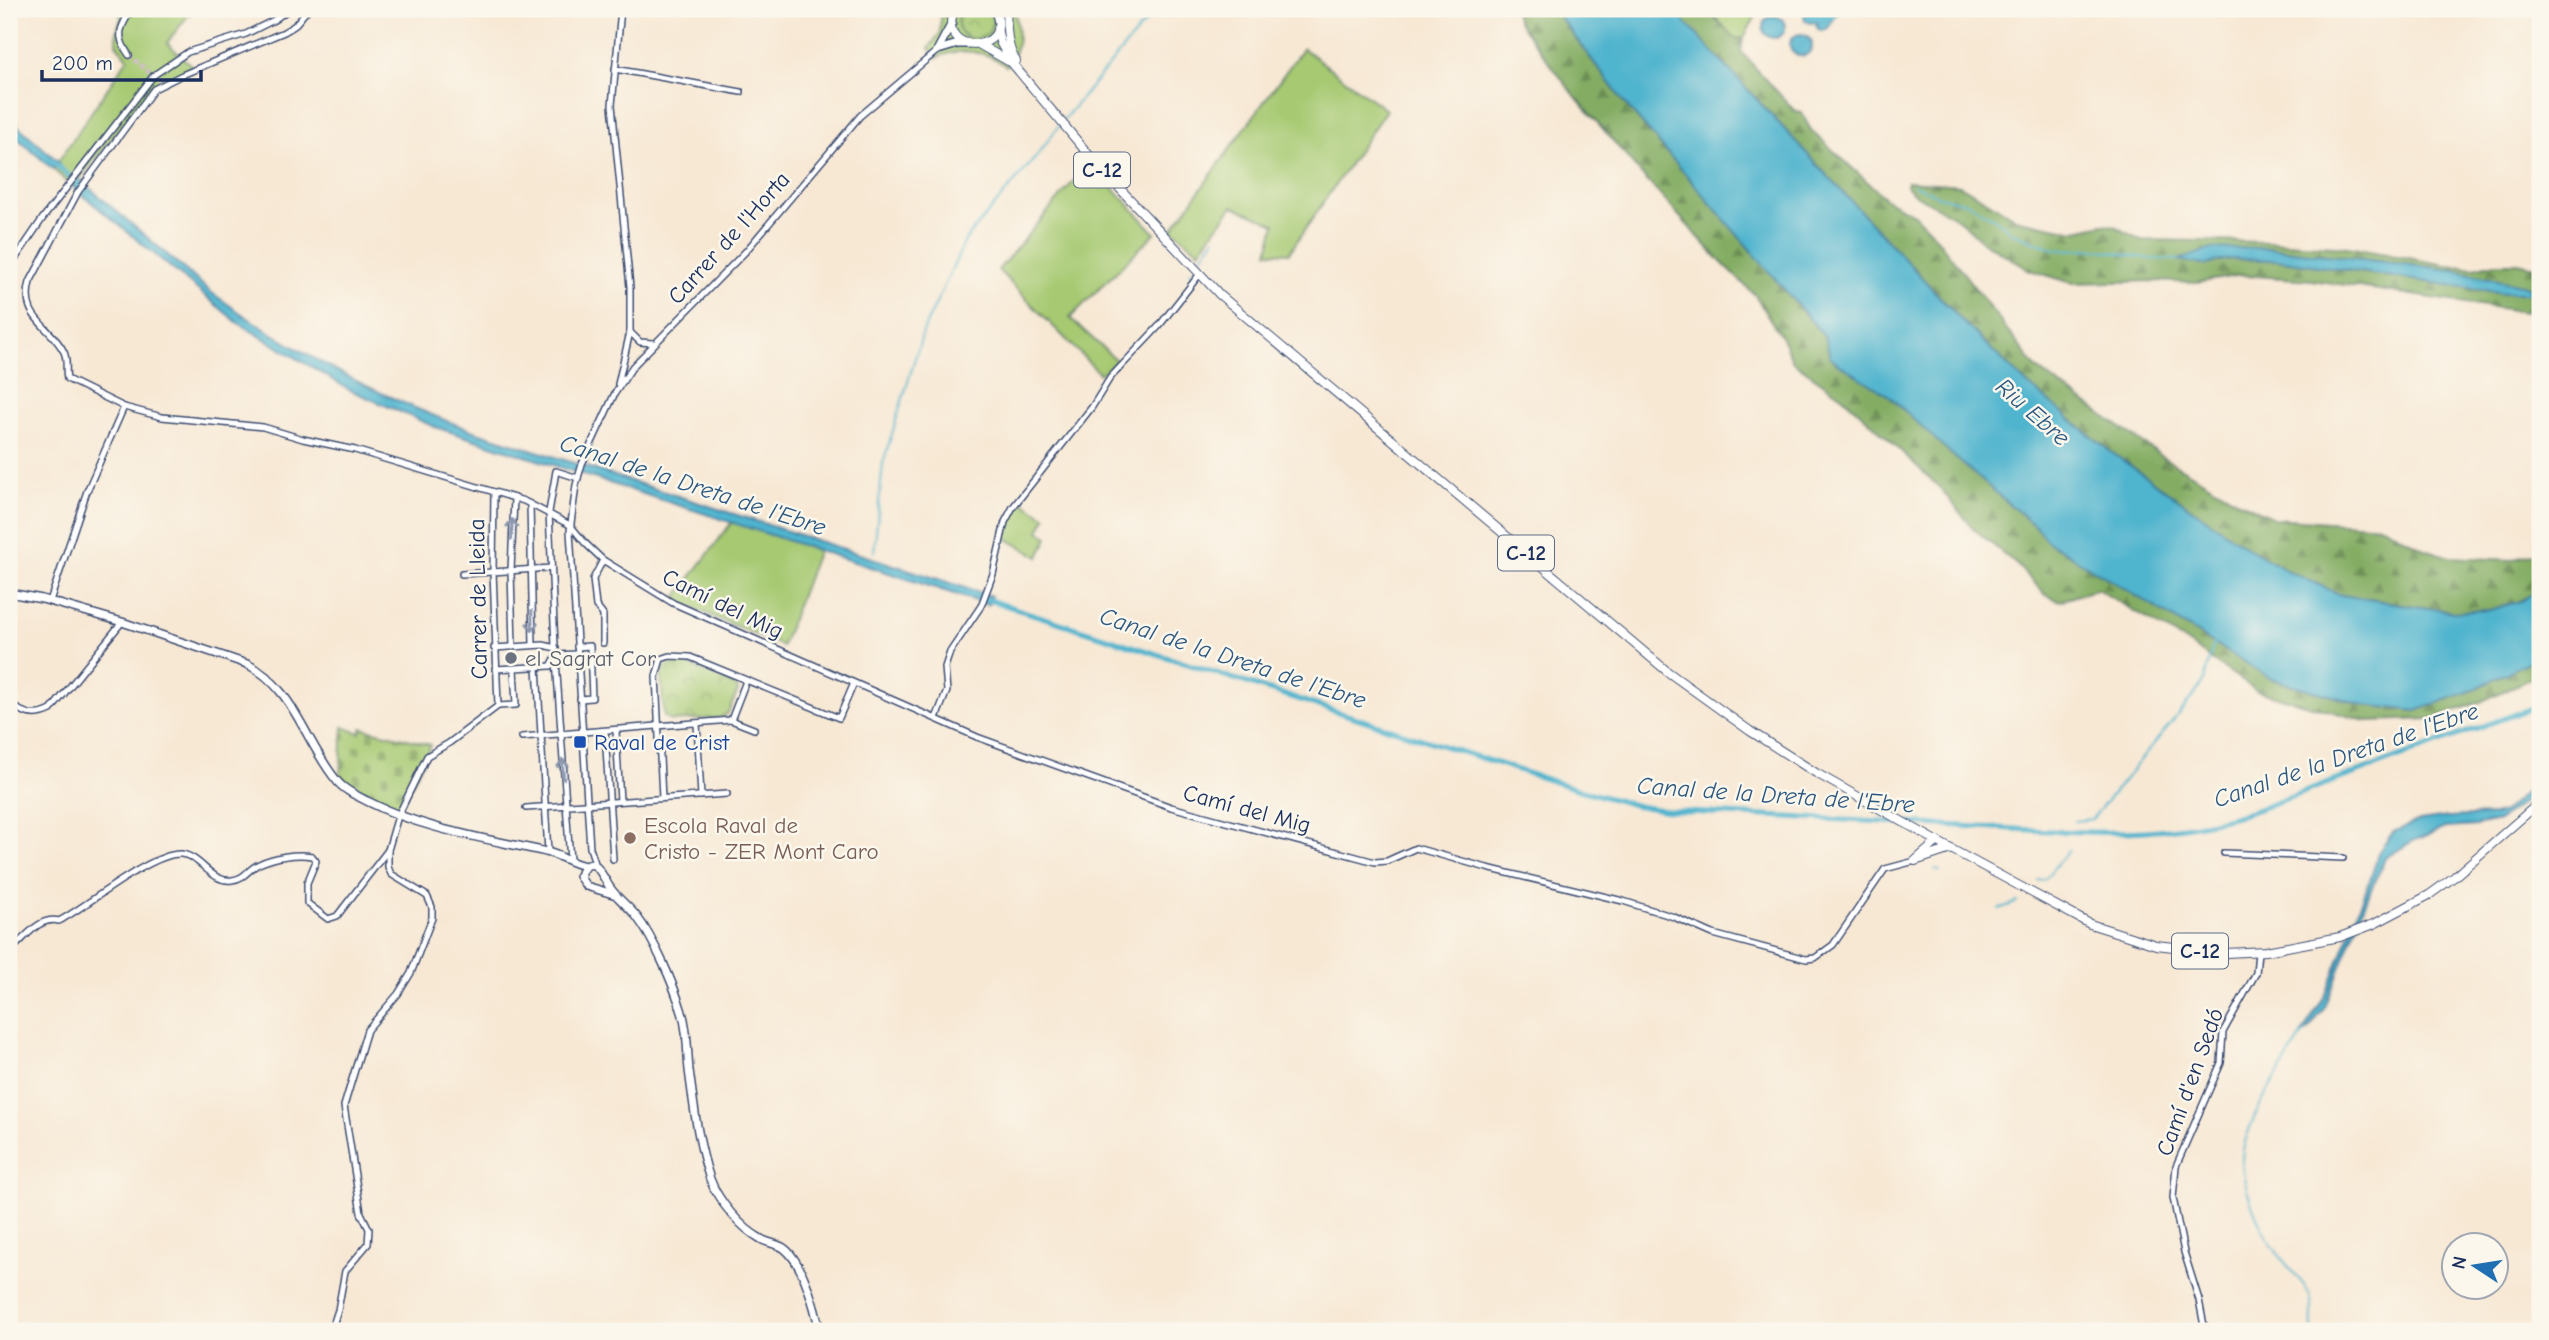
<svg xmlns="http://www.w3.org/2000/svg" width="2549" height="1340" viewBox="0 0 2549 1340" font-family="'Comic Neue',sans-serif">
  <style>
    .green { fill: #a6c971; stroke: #607c68; stroke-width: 2 }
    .forest { fill: url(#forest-firs); stroke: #506e60; stroke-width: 2; fill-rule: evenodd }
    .cemetery { fill: url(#cemetery-stones); stroke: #607c68; stroke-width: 2 }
    .park { fill: url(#park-crowns); stroke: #607c68; stroke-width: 2 }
    .water { fill: #4fb4ce; stroke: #357296; stroke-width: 2 }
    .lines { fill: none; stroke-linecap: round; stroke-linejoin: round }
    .stream { stroke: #4fb4ce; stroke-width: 2 }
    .canal { stroke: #4fb4ce; stroke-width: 5 }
    .street-tunnel { stroke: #cbc3bc; stroke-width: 5; stroke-dasharray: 5 2.5; stroke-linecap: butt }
    .street-casing { stroke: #3c4b70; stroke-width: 8 }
    .secondary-casing { stroke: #3c4b70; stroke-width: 10 }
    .primary-casing { stroke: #3c4b70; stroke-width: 10 }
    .street { stroke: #fff; stroke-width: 5 }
    .secondary { stroke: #fff; stroke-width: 7 }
    .primary { stroke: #fff; stroke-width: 8 }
    .oneway { stroke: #8d97ae }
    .worship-dot { fill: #6b7280; stroke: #fbf7ec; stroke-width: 2.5 }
    .transit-dot { fill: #1a4fb4; stroke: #fbf7ec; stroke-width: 2.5 }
    .education-dot { fill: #8d6e63; stroke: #fbf7ec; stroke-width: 2.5 }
    .labels { text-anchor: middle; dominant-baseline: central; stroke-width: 5; stroke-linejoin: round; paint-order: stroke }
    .shield { fill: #fbf7ec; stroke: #5e6b89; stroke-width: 2 }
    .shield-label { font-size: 21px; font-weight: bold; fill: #1b2f5e }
    .street-label { font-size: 23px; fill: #1b2f5e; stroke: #fbf7ec }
    .worship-label { font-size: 23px; fill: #5b616d; stroke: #fbf7ec; text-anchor: start }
    .transit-label { font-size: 23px; fill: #164399; stroke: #fbf7ec; text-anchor: start }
    .education-label { font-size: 23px; fill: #785e54; stroke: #fbf7ec; text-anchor: start }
    .water-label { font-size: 24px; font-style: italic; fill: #2b5780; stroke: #fbf7ec }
  </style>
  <defs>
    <pattern id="forest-firs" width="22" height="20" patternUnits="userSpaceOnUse" patternTransform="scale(1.75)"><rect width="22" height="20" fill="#84ad63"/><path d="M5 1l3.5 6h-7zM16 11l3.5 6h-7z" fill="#6b8d55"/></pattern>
    <pattern id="cemetery-stones" width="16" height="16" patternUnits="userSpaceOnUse" patternTransform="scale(1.75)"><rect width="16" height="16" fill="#a6c971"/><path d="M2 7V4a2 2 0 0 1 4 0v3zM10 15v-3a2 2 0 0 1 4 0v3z" fill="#86a460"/></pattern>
    <pattern id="park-crowns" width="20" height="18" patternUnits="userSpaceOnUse" patternTransform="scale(1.75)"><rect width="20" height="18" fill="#a6c971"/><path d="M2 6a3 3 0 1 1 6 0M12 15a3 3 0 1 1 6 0" fill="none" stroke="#86a460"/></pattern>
  </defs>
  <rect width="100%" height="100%" fill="#fbf7ec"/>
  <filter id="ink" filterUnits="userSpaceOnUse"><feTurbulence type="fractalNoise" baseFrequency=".0143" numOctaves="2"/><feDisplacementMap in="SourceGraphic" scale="14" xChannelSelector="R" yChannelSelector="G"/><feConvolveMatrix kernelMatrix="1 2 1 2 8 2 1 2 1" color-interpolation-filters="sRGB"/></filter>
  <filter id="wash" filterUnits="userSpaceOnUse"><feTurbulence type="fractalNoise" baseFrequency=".00686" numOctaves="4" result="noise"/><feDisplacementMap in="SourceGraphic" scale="28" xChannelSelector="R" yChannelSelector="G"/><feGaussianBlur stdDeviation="1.57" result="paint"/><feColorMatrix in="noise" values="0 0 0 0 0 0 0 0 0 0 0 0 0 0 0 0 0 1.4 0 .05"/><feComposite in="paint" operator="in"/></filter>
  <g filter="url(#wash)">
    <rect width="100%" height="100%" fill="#f7e8d4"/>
    <g class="green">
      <polygon points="113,9 193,9 167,43 194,68 153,86 73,187 53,169 128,58 116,44 117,30 122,16"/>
      <path d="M941,9H1015C1018,33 1022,46 1006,66C986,50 960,47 936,58L929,48L940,33Z"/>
      <polygon points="1710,9 1760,9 1743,39 1735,38 1709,11"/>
      <polygon points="1303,48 1386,110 1289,253 1268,252 1275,224 1233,206 1199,251 1172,229"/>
      <polygon points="1090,162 1155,233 1070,318 1117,361 1100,374 998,270"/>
      <polygon points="1023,502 1046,517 1039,531 1048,537 1039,557 1002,536 1009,520"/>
      <polygon points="732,522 818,550 782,646 674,600"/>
    </g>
    <g class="forest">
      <polygon points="1514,9 1553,9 1623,101 1825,337 1830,356 1836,362 1889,396 1950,453 2036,527 2047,541 2272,679 2364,705 2416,711 2473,690 2540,656 2540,674 2480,702 2432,719 2366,721 2257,691 2183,640 2097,589 2060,601 2046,595 2016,564 1973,528 1940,488 1866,418 1843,397 1793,362 1783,340 1755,295 1722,263 1642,175 1571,91 1518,21"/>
      <polygon points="1673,9 1706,9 1735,38 1743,39 1741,52 1794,110 1801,112 1811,130 1887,200 1914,214 1935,236 2037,369 2164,458 2233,498 2273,518 2382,526 2424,549 2450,557 2512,560 2540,551 2540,590 2520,601 2490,610 2454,612 2341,595 2288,571 2248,548 2111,452 2027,384 1962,321"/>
      <path d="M1908,181L1960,185L2019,220L2072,231L2104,224L2114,226L2141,240L2270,242L2348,247L2452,266L2474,268L2496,263H2518L2540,268V314L2312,280L2241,275L2196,283L2155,281L2072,283L2030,270L1982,241L1960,220L1914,194L1907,186ZM2267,248L2453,270L2525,286L2534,291L2530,293H2504L2277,260L2229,259L2203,265L2180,260Z"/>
    </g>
    <polygon class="cemetery" points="343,727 360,733 362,728 431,745 399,810 340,777"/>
    <g class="park">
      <path d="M962,9H988L993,20L989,33C971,49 948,29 962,9Z"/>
      <polygon points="680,661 736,685 738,691 728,713 721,718 671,721 664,717 661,675 667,665"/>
    </g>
    <g class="water">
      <polygon points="1554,9 1673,9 1962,321 2027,384 2111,452 2248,548 2288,571 2341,595 2454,612 2490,610 2520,601 2540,590 2540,656 2473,690 2416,711 2364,705 2272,679 2047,541 2036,527 1950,453 1889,396 1836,362 1830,356 1825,337 1623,101"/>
      <polygon points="1808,9 1840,9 1828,28 1822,31 1817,28 1816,22 1810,23 1805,20 1804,15"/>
      <circle cx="1774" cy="27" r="11"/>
      <circle cx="1801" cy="45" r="11"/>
      <polygon points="9,118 59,162 53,169 9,131"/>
      <path d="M79,179L212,293C296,354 382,399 480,433L991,596L988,605L435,427L350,390L238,323L73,187Z"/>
      <polygon points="2267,248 2453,270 2525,286 2535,291 2530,293 2504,293 2277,260 2229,259 2203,265 2178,260 2212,249"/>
      <polygon points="2540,778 2540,784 2531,796 2498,821 2476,826 2445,828 2413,841 2385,858 2369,894 2325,1007 2308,1030 2301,1035 2326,994 2370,880 2378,853 2393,832 2420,821 2448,817 2494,815 2504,812"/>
    </g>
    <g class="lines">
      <g class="stream">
        <polyline points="1064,119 1147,20"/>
        <polyline points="1914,185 1939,196 1970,204 2003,224 2011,232 2051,248 2061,250 2094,249 2152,259 2179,260"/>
        <polyline points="1197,263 1215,238"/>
        <polyline points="1190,271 1193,274"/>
        <polyline points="874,552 883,463 924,329 966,239 1036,157 1060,124"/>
        <polyline points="2075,821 2092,819 2194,695 2204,681 2214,641"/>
        <polyline points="1935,869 1940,871"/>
        <polyline points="2038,881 2045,879 2069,849"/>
        <polyline points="1999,909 2018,902"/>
        <path d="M2305,1031C2286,1061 2249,1116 2243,1150C2238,1179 2259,1228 2276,1251C2284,1264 2304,1281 2309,1294C2314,1304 2311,1320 2312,1331"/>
      </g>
      <g class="canal">
        <polyline points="51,161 81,186"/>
        <path d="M983,598L1580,790L1638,806L1669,811C1766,816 1864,821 1961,826C2061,831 2159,843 2256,810L2540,705"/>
      </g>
    </g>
  </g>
  <g filter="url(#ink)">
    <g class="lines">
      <polyline class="street-tunnel" points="129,55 163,84"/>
      <g class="street-casing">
        <g id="street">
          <path d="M308,9L294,26L284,32L182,75L154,89L78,192L30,282C20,319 50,324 64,352C68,360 65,371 67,379L124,407L162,417L263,427L303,439L355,450L524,501L570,525L585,543L603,560L673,603L977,737L1171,807L1375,862L1387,861L1416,848L1487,868L1623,901L1674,917L1713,934L1806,959L1815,958L1833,945L1885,869L1915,861"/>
          <path d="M129,55C115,36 120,27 132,9"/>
          <polyline points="615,69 741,92"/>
          <polyline points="9,268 43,218 154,75 188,52 246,34 274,20 289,9"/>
          <polyline points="630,332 640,342 653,343"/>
          <polyline points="618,384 630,332 630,287 612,105 621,9"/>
          <polyline points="494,492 493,571 498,706"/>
          <polyline points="530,504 533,645"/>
          <polyline points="603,560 593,579 596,606 603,615 603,643"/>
          <polyline points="462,574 551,568"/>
          <polyline points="50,601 87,491 124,407"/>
          <polyline points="555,646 549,512 556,471 578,478"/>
          <polyline points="513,647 511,571 514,498"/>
          <polyline points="577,647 590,646 592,698 580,699"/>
          <polyline points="494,648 543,645 556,648"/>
          <polyline points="556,660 570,861"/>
          <polyline points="537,667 548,852"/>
          <polyline points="495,669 551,666 557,655 577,654"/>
          <path d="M9,701C20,714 35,718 51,710L122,622"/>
          <polyline points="498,706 516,705 514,669"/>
          <polyline points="936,718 947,691 945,667 950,652 981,606 993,574 1005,522 1013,507 1092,407 1110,378 1159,326 1199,275"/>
          <polyline points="731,720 754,729"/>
          <polyline points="697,723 701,796"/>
          <polyline points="616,731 620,801"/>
          <polyline points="605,732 613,859"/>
          <polyline points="522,737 731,720 746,681"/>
          <polyline points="662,798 656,676 661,659 670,656 690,657 839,718 854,683"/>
          <polyline points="526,808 727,794"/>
          <polyline points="2224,853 2343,858"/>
          <polyline points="596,866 590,848 570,531 576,485 582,464 615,393 633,366 745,252 860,116 938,50"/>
          <path d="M9,951C25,940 37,916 59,921C86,907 152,852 181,854C201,856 211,883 232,880C245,879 249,868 259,864C274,857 296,853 312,856L316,861L307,883V903L328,919L337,916L388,850L398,816L427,756L449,743L498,706"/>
          <polyline points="331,1331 338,1310 345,1271 368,1244 369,1229 361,1213 344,1106 367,1030 398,994 411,973 432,918 432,907 427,896 391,874 388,867 388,850"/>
          <polyline points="2205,1331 2199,1300 2184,1252 2173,1198 2176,1166 2221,1063 2223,1032 2256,973 2258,952"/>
        </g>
      </g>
      <g class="secondary-casing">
        <g id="secondary">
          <polyline points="938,49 952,23"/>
          <polyline points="938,50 958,44 968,44"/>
          <path d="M9,593L42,599L122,622L247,664C294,687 305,743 337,781C344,790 357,796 367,801C424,830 485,838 546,852C561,855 571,864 586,866"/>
          <polyline points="579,876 586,886 613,894"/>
          <path d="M581,878C581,873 580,872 584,868C595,857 601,874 606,881C613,896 627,904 637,917C654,939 674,985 682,1012C688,1030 687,1052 689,1070C694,1107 698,1144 710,1179C718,1201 741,1228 761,1239C769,1244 778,1243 785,1249C803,1263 815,1309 820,1331"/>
        </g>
      </g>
      <g class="primary-casing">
        <g id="primary">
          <path d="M955,9C932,56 1018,55 994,9"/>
          <path d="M1006,9C1007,26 1006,46 1016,61"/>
          <polyline points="997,28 1000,42 1011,62 1094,161 1220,295 1668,672 1750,731 1816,773 1951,849 2090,924 2156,945 2226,953 2266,951 2340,937 2374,924 2429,895 2454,877 2540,802"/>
          <polyline points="980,45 1008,61"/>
          <polyline points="1917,859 1938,841"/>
          <polyline points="1915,861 1951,849"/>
        </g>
      </g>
      <use href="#street" class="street"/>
      <use href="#secondary" class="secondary"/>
      <use href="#primary" class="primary"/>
    </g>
    <defs><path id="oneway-shaft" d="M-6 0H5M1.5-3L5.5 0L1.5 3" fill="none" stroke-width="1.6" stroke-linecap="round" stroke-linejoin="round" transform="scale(1.75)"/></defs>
    <g class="oneway">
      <use href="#oneway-shaft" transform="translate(512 529) rotate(-88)"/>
      <use href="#oneway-shaft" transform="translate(532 621) rotate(89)"/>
      <use href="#oneway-shaft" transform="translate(563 769) rotate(-94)"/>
    </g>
  </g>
  <circle class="worship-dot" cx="511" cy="658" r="7"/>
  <rect class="transit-dot" x="573" y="735" width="14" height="14" rx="3.5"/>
  <circle class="education-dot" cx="630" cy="838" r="7"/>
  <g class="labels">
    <g class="shield">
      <rect x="1074" y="152.5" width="56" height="35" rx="5"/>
      <rect x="1498" y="535.5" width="56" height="35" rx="5"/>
      <rect x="2172" y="933.5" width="56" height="35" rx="5"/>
    </g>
    <g class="shield-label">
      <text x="1102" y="170">C-12</text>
      <text x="1526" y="553">C-12</text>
      <text x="2200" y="951">C-12</text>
    </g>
    <g class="street-label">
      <text transform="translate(729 238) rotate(-48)">Carrer de l'Horta</text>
      <text transform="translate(478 599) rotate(-91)">Carrer de Lleida</text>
      <text transform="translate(723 604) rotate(26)">Camí del Mig</text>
      <text transform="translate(1247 809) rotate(15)">Camí del Mig</text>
      <text transform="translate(2190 1082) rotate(-70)">Camí d'en Sedó</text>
    </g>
    <g class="worship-label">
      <text x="525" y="658">el Sagrat Cor</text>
    </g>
    <g class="transit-label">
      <text x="594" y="742">Raval de Crist</text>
    </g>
    <g class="education-label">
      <text x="644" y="825">Escola Raval de<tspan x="644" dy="26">Cristo - ZER Mont Caro</tspan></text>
    </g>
    <g class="water-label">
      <text transform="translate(2033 412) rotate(41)">Riu Ebre</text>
      <text transform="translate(693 485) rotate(18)">Canal de la Dreta de l'Ebre</text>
      <text transform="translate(1233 658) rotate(18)">Canal de la Dreta de l'Ebre</text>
      <text transform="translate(2346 755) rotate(-19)">Canal de la Dreta de l'Ebre</text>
      <text transform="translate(1776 795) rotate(4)">Canal de la Dreta de l'Ebre</text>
    </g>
  </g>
  <rect width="2549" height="1340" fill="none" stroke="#fbf7ec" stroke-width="35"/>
  <g transform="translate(2475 1266) rotate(282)"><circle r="33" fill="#fbf7ec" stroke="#a1a7b3" stroke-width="2"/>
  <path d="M0-5L12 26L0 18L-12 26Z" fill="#1f6fb2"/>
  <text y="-10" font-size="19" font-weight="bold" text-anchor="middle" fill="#1b2f5e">N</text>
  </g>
  <path d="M42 70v10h159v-10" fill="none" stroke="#1b2f5e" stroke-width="3.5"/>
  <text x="52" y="70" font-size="21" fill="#1b2f5e" stroke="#fbf7ec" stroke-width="5" paint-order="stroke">200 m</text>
</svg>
